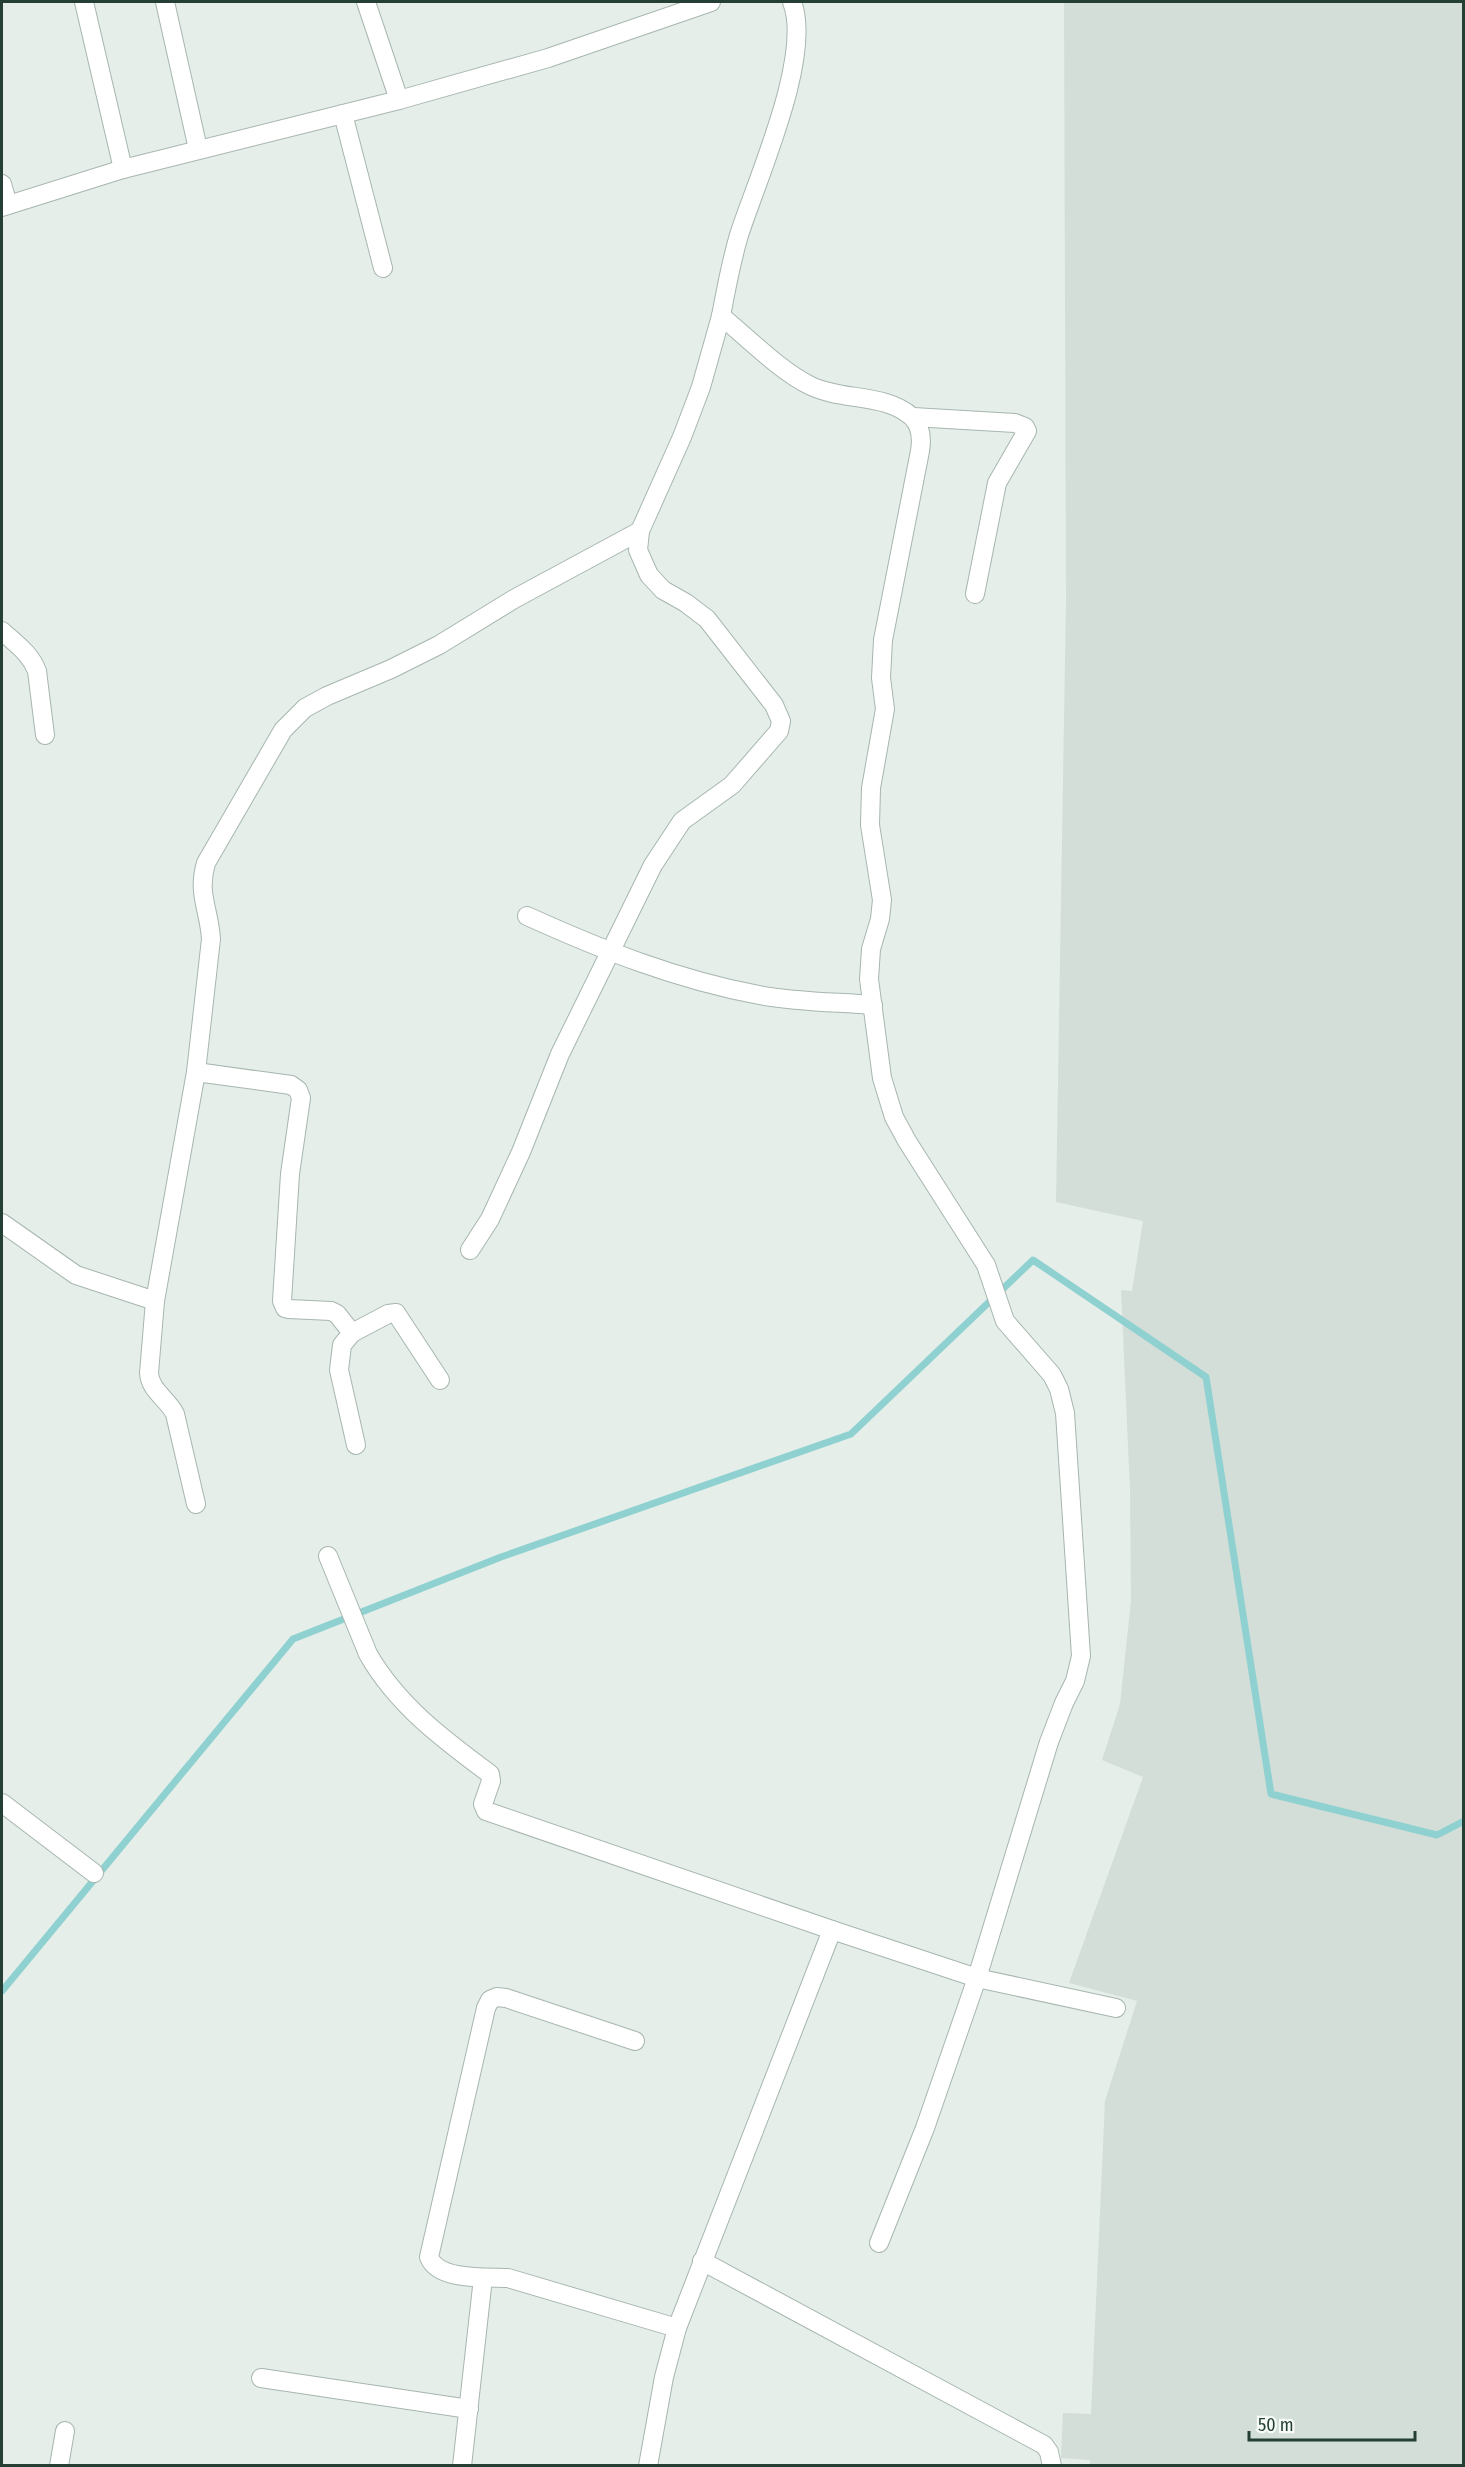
<svg xmlns="http://www.w3.org/2000/svg" width="1465" height="2467" viewBox="0 0 1465 2467" font-family="'Fira Sans Condensed',sans-serif">
  <style>
    .built { fill: #d3ded8 }
    .lines { fill: none; stroke-linecap: round; stroke-linejoin: round }
    .stream { stroke: #8fd1d1; stroke-width: 7 }
    .minor-casing { stroke: #a7b6af; stroke-width: 20 }
    .minor { stroke: #fff; stroke-width: 18 }
  </style>
  <rect width="100%" height="100%" fill="#e5eee9"/>
  <polygon class="built" points="1064,2 1463,2 1463,2465 1090,2466 1090,2460 1061,2458 1063,2413 1091,2414 1105,2101 1137,2001 1069,1983 1143,1777 1102,1760 1120,1704 1131,1601 1130,1490 1121,1290 1132,1291 1143,1221 1056,1202 1066,601"/>
  <g class="lines">
    <polyline class="stream" points="2,1991 293,1639 501,1557 851,1434 1033,1260 1206,1377 1271,1794 1437,1835 1464,1821"/>
    <g class="minor-casing">
      <g id="minor">
        <polyline points="84,2 123,169"/>
        <polyline points="165,2 198,149"/>
        <polyline points="366,2 399,100"/>
        <polyline points="343,114 383,268"/>
        <polyline points="2,184 8,205"/>
        <polyline points="2,207 123,169 399,100 548,58 711,2"/>
        <path d="M721,316C726,289 731,262 739,235C757,179 813,56 792,2"/>
        <polyline points="913,417 1015,423 1025,427 1027,431 997,483 975,594"/>
        <path d="M2,631C16,644 30,653 37,671L45,735"/>
        <path d="M527,916C602,950 678,980 759,995C796,1002 835,1002 873,1005"/>
        <path d="M196,1072L211,939C209,908 197,894 206,863L283,730L305,708L327,696L391,669L439,645L514,599L640,531"/>
        <polyline points="2,1223 76,1275 155,1301"/>
        <path d="M470,1250L490,1219L521,1152L560,1054L653,865L682,821L732,785L779,731L781,721L774,705L707,619L686,603L663,590L649,575L638,550L640,531L682,437L701,387L721,316C748,338 780,371 811,386C842,401 886,393 912,417C921,426 922,439 920,451L883,640L881,678L885,709L871,788L870,825L882,900L880,919L871,949L869,979L882,1078L894,1117L907,1141L986,1265L1005,1321L1052,1375L1059,1389L1065,1413L1081,1656L1075,1681L1064,1703L1049,1742L977,1978L925,2128L879,2243"/>
        <polyline points="356,1445 339,1370 342,1345 352,1333 388,1314 396,1313 440,1380"/>
        <path d="M196,1504L175,1414C168,1399 150,1391 149,1373L155,1301L196,1072L291,1085L298,1090L301,1098L290,1174L282,1301L285,1308L289,1309L331,1311L337,1314L352,1333"/>
        <path d="M328,1556L368,1654C397,1705 444,1740 490,1774L491,1781L483,1804L486,1811L832,1930L677,2328L664,2377L648,2466"/>
        <polyline points="2,1803 94,1873"/>
        <polyline points="832,1930 977,1978 1116,2008"/>
        <path d="M635,2041L506,1998L497,1997L490,2000L486,2008L429,2257C438,2281 486,2277 508,2278L677,2328"/>
        <polyline points="702,2261 1044,2445 1049,2452 1052,2466"/>
        <polyline points="261,2378 469,2409"/>
        <polyline points="59,2466 65,2431"/>
        <polyline points="462,2466 483,2278"/>
      </g>
    </g>
    <use href="#minor" class="minor"/>
  </g>
  <rect width="1465" height="2467" fill="none" stroke="#244034" stroke-width="6"/>
  <path d="M1249 2431v9h166v-9" fill="none" stroke="#244034" stroke-width="3"/>
  <text x="1258" y="2431" font-size="18" fill="#244034" stroke="#f6faf7" stroke-width="4.5" paint-order="stroke">50 m</text>
</svg>
